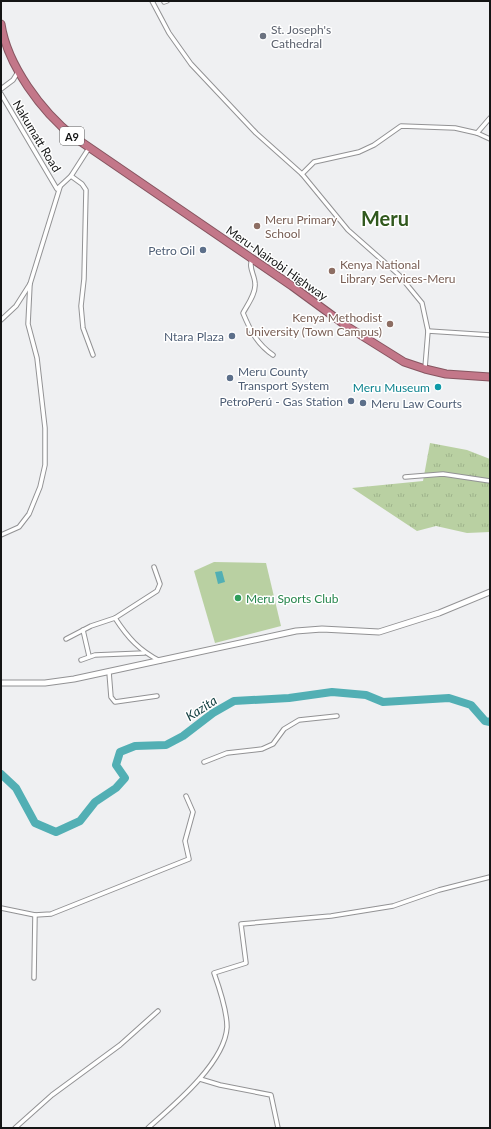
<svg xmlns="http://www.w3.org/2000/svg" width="491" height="1129" viewBox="0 0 491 1129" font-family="Lato,sans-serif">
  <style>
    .grass { fill: url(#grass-tufts) }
    .pitch { fill: #b9d0a2 }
    .water { fill: #52afb4 }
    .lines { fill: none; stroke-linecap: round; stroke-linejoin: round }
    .river { stroke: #52afb4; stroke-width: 8 }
    .street-casing { stroke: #929294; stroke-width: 5.5 }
    .secondary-casing { stroke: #929294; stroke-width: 7 }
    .highway-casing { stroke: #865560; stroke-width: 9 }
    .street { stroke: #fff; stroke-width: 3.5 }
    .secondary { stroke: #fff; stroke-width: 5 }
    .highway { stroke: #c37789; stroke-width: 7 }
    .worship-dot { fill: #6b7280; stroke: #fff; stroke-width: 1.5 }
    .education-dot { fill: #8d6e63; stroke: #fff; stroke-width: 1.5 }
    .service-dot { fill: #5c6f8a; stroke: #fff; stroke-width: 1.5 }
    .culture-dot { fill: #0f9aa8; stroke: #fff; stroke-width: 1.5 }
    .leisure-dot { fill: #2e9e5b; stroke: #fff; stroke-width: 1.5 }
    .labels { text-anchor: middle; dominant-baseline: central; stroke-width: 3; stroke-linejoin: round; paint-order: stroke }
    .shield { fill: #fff; stroke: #5a5b5b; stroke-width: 1 }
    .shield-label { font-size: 11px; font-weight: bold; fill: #141515 }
    .worship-label { font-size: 12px; fill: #5b616d; stroke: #fff; text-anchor: start }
    .street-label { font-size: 12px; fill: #141515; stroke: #fff }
    .education-label { font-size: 12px; fill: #785e54; stroke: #fff; text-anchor: start }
    .service-label { font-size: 12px; fill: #4e5e75; stroke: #fff; text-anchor: end }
    .culture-label { font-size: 12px; fill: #0d838f; stroke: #fff; text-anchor: end }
    .leisure-label { font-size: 12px; fill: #27864d; stroke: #fff; text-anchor: start }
    .water-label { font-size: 13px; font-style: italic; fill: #144042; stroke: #fff }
    .town-label { font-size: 20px; font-weight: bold; fill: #31591e; stroke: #fff }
  </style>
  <defs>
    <pattern id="grass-tufts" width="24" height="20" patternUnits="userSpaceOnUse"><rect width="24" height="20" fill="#b9d0a2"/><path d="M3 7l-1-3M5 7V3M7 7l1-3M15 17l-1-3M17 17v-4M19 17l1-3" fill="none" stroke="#9eb28b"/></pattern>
  </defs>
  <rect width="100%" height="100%" fill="#eff0f2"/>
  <polygon class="grass" points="430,443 467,450 490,459 490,532 467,533 436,526 417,531 352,488 423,481"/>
  <polygon class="pitch" points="214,562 266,563 281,626 215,643 194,571"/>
  <polygon class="water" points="222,571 225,582 218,584 215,572"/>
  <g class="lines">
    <polyline class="river" points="1,774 16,788 35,823 56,832 80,821 95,802 116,788 125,778 116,765 120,752 135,746 166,745 183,736 213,713 234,701 289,698 332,692 366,695 383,702 449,698 471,705 485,721 490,722"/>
    <g class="street-casing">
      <g id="street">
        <polyline points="152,1 169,33 191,64 256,133 302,174"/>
        <polyline points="164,2 167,1"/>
        <polyline points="1,89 13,80 18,72"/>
        <polyline points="1,94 57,189 71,176 89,148"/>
        <polyline points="477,133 490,118"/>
        <polyline points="71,176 82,184 86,190 84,279 81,306 83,328 93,355"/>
        <path d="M252,259C248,268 255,275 255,284C256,293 248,304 243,313C250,330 257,344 273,355"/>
        <polyline points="1,320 16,306 30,284 60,187"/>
        <polyline points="428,331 490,335"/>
        <polyline points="425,368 428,331 422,303 399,275 348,230 302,174 314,162 359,152 374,145 401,126 455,128 477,133 490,139"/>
        <polyline points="405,477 443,474 490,481"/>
        <polyline points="1,535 19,527 29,514 40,487 45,465 45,428 37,358 28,324 30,284"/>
        <polyline points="115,618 157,591 160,584 154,567"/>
        <polyline points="83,630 89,656"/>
        <path d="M66,639L91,626L115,618C128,638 139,650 160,661"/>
        <polyline points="81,660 95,655 144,653"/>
        <polyline points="109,672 111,697 115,702 157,696"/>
        <polyline points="204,762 227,753 262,749 273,744 284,729 299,720 337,716"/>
        <polyline points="1,908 35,915 51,914 189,859 185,841 193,812 186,796"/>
        <polyline points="34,978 35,915"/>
        <polyline points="200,1079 220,1085 271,1095 278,1128"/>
        <polyline points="15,1128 52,1095 120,1045 158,1011"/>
        <path d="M148,1128C173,1106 225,1063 227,1027C227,1012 219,987 214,973L246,963L241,924L331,916L393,906L439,890L490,877"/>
      </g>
    </g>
    <g class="secondary-casing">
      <polyline id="secondary" points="1,683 45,683 74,679 296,631 322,629 379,632 439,613 490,592"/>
    </g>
    <g class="highway-casing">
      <path id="highway" d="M1,24C7,65 42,112 74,137L292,286L348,327L404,362L425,369L446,374L490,377"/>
    </g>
    <use href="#street" class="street"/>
    <use href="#secondary" class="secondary"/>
    <use href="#highway" class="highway"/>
  </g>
  <circle class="worship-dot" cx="263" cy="36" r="4"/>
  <g class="education-dot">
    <circle cx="257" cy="226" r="4"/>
    <circle cx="332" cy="271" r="4"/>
    <circle cx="390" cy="324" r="4"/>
  </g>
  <g class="service-dot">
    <circle cx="203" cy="250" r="4"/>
    <circle cx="232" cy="336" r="4"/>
    <circle cx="230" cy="378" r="4"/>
    <circle cx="351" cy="401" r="4"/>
    <circle cx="363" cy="403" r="4"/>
  </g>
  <circle class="culture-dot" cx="438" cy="387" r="4"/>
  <circle class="leisure-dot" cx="238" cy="598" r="4"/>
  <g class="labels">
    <rect class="shield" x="60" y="127" width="24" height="18" rx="3"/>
    <g class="shield-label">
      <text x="72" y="136">A9</text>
    </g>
    <g class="worship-label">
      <text x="271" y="29">St. Joseph's<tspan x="271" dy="14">Cathedral</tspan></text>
    </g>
    <g class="street-label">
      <text transform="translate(37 136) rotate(59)">Nakumatt Road</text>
      <text transform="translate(277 263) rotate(35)">Meru-Nairobi Highway</text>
    </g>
    <g class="education-label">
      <text x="265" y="219">Meru Primary<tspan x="265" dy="14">School</tspan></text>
      <text x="340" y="264">Kenya National<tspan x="340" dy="14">Library Services-Meru</tspan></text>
      <text x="382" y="317" text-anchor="end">Kenya Methodist<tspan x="382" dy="14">University (Town Campus)</tspan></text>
    </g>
    <g class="service-label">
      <text x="195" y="250">Petro Oil</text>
      <text x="224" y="336">Ntara Plaza</text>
      <text x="238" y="371" text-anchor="start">Meru County<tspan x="238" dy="14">Transport System</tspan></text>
      <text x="343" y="401">PetroPerú - Gas Station</text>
      <text x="371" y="403" text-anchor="start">Meru Law Courts</text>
    </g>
    <g class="culture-label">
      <text x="430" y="387">Meru Museum</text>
    </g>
    <g class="leisure-label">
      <text x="246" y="598">Meru Sports Club</text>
    </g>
    <g class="water-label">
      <text transform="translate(201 708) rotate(-33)">Kazita</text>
    </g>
    <g class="town-label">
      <text x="385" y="218">Meru</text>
    </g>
  </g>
  <rect width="491" height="1129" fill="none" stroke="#141515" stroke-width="4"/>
</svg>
